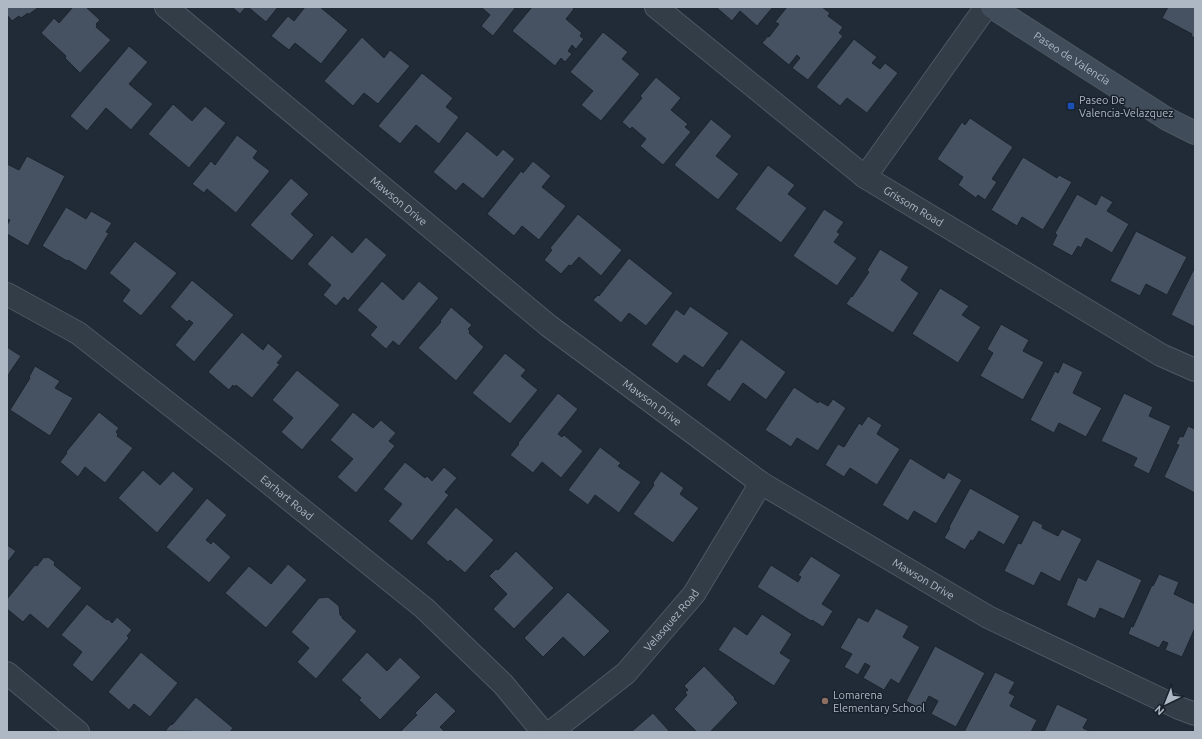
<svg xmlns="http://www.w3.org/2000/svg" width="1202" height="739" viewBox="0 0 1202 739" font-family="Ubuntu,sans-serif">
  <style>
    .building { fill: #465261; stroke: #1b242e }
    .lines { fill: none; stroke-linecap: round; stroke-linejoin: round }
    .minor-casing { stroke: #4e5862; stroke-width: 24 }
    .tertiary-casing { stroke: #4e5862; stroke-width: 24 }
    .secondary-casing { stroke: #4e5862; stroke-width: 24 }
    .minor { stroke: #333d47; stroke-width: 22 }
    .tertiary { stroke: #333d47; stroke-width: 22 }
    .secondary { stroke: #414c5a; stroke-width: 22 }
    .transit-dot { fill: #1a4fb4; stroke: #19222c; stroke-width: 1.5 }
    .education-dot { fill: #8d6e63; stroke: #19222c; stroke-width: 1.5 }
    .labels { text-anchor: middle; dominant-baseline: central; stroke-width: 3; stroke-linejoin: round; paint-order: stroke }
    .street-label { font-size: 11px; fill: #adb8c4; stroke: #19222c }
    .poi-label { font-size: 11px; fill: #adb8c4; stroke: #19222c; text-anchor: start }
  </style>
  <rect width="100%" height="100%" fill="#202b37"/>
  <g class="building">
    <polygon points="7,7 39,7 28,15 28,13 21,18 19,16 12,21 7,15"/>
    <polygon points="73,7 86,7 100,20 96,24 97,25 96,27 111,40 80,73 65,58 66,56 41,33 54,18 59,23"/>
    <polygon points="232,7 246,7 240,14"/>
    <polygon points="248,7 278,7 266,22"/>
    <polygon points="305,7 320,7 348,30 321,64 295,43 289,50 271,36 288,16 294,21"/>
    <polygon points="481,7 516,7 493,36 481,26 490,15"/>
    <polygon points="532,7 572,7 574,9 566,19 582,33 580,36 584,39 576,49 572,45 568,51 572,54 565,62 561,58 555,66 512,31"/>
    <polygon points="716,7 773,7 757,26 740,11 732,21"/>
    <polygon points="787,7 822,7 830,13 828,16 843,27 839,33 843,36 808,80 792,68 800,58 797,55 789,65 762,43 768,36 769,37 779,24 775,22"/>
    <polygon points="1168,7 1195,7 1195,38 1191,36 1192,34 1162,18"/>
    <polygon points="603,32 628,52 622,59 640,74 601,121 581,105 593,91 570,72"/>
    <polygon points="362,37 384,58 390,50 410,66 378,104 364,93 353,106 324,81"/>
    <polygon points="854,39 877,57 872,63 880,69 885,63 898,73 867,113 847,98 840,106 816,87"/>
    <polygon points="129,46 148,62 129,84 153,104 131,130 106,108 87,131 70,116"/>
    <polygon points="422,73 453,98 446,107 459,117 439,144 416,125 400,144 378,126"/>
    <polygon points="656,77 681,98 671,110 688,124 685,127 691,132 663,165 640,146 646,139 632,127 630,129 622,122 642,98 640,96"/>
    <polygon points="173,104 192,121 205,106 226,123 189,168 148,134"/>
    <polygon points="970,118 1013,147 992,179 997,182 985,200 978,195 976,198 958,185 963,177 937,159 962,122 965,125"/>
    <polygon points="711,119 732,136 716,156 739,174 718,200 674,165"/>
    <polygon points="467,131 497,156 503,149 515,159 483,199 463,183 456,191 433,172"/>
    <polygon points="237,135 258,151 253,158 270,171 236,213 207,189 204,193 192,184 211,161 215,165"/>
    <polygon points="27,156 65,176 28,246 7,234 7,225 10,220 7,219 7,164 19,170"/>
    <polygon points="1023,157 1057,178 1059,175 1072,182 1043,230 1022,217 1017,226 991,210"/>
    <polygon points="533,161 551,176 542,187 566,206 539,240 522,226 514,236 487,214 521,171 523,173"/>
    <polygon points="768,165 795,185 788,194 807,208 781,243 735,209"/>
    <polygon points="291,178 309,194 291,214 314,235 292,261 250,225"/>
    <polygon points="1077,194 1096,205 1101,195 1113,202 1107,211 1129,224 1112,253 1086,238 1081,248 1078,246 1072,256 1052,245 1057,235 1055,233"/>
    <polygon points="66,207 86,219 91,211 112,223 106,232 109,233 86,271 68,260 67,261 42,246"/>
    <polygon points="824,209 844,222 837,232 840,234 834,242 857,258 837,286 793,256"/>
    <polygon points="578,214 622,250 601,276 579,257 571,266 569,265 561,274 544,260 552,250 550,248"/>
    <polygon points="1136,231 1187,257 1167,295 1146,284 1140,296 1110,281"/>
    <polygon points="332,235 352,253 366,237 387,255 348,301 344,297 336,306 323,295 331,285 307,264"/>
    <polygon points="135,241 177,273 141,316 122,301 130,290 109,273"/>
    <polygon points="880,249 909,267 901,280 919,293 893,333 846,304 851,296 852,297 869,272 867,270"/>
    <polygon points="629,258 673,293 646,326 629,313 621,323 593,300 598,295 599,296"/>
    <polygon points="1195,267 1195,327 1171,315"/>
    <polygon points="192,280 234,315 194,362 175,345 193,323 189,320 187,322 170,307"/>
    <polygon points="382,281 403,300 419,281 439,298 399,346 393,341 386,349 370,335 377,327 357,310"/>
    <polygon points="940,288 969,306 962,315 981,327 958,363 912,334"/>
    <polygon points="690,306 729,333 703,368 684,355 677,364 651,345 676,309 684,315"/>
    <polygon points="451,307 472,325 468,329 470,331 469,333 484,347 456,381 418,348 441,322 440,321"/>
    <polygon points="1001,324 1029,340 1023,351 1044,362 1023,400 980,376 993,353 987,349"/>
    <polygon points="242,332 263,350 268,343 283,356 277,363 280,364 252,398 236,385 235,387 233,385 229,390 208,372"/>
    <polygon points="741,339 786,372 766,400 743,383 730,402 706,385 718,368 719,370"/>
    <polygon points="7,347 21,356 10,372 7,378"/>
    <polygon points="505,353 526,370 521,376 538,390 510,424 472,393"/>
    <polygon points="1063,362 1083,372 1073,393 1102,408 1086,437 1059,423 1054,433 1030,420 1055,371 1058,373"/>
    <polygon points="35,366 60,381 55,388 73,398 50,436 10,410 30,378 29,377"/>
    <polygon points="297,370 340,405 302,450 281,432 293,418 272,400"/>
    <polygon points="794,387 818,403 819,401 828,406 833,399 846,408 818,451 797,438 791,447 765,430"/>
    <polygon points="558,393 578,409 558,434 562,437 564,435 583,451 561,478 542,462 533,473 510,455 519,444 518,443"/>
    <polygon points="1124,393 1153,407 1149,416 1171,426 1149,474 1133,466 1137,458 1101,441"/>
    <polygon points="99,412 119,428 116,432 118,434 117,436 133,448 105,483 85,467 78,477 60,462 67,453 66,452"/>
    <polygon points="353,412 373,428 381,420 396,433 389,441 395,446 356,493 337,477 353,459 330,440"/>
    <polygon points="868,416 882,425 877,434 900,449 877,485 850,468 844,477 825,465 838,444 844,447 859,423 862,425"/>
    <polygon points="1188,426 1195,429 1195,493 1164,477 1179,445 1176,444 1180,436 1183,437"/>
    <polygon points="600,447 621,463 618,466 641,482 619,513 595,495 588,505 568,490"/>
    <polygon points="910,458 944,479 948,472 962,480 936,524 914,511 908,521 882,505"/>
    <polygon points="405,462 425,478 427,476 432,481 444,467 457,478 445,492 449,495 412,541 388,521 402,504 383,489"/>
    <polygon points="143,470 160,485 173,471 194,489 157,533 118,498"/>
    <polygon points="661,471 684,488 680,494 699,508 673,543 633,514 654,485 653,483"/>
    <polygon points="970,488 1020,516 1004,545 979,531 973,541 971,540 965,550 944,538 950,528 949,527"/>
    <polygon points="207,498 227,515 206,540 211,544 213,541 231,557 209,583 166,547"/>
    <polygon points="456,507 494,540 465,573 450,560 448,562 426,543"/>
    <polygon points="1033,520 1043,525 1042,528 1058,536 1062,529 1082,539 1060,582 1041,572 1034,586 1004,571 1018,543 1021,544"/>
    <polygon points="7,545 16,551 7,563"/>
    <polygon points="516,551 554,588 514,629 493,609 507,594 489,576 496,569 498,570"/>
    <polygon points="811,556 841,575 822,604 833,611 823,627 812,620 811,621 757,587 771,565 798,582 801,577 798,575"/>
    <polygon points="44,557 46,558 48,557 55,562 54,565 82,588 48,629 30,614 23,622 7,609 7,599 35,565 37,566"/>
    <polygon points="1097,559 1142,580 1124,619 1100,608 1095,619 1066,605 1078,577 1086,581"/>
    <polygon points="288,564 307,580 266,628 225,593 249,566 271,584"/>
    <polygon points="1159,574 1179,582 1174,594 1195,604 1195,628 1182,657 1165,650 1168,643 1163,641 1159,648 1128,634 1131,626 1133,627 1152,585 1153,586"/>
    <polygon points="568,592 610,631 584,657 563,637 543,657 524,638"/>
    <polygon points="328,597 339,606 340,615 342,616 342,618 357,631 316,679 297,662 309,648 291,632 319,598"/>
    <polygon points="87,604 107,620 108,619 112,623 117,617 132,630 127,636 129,638 92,682 72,665 82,652 61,635"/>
    <polygon points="876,608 909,626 903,637 920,647 899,684 891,679 884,690 863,678 870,666 865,663 858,675 844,667 852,654 840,648 858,617 868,622"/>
    <polygon points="762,614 792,634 780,653 791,660 774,686 718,650 734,626 747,635"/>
    <polygon points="935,646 985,673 956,727 931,714 938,701 929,696 922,710 906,701"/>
    <polygon points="141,652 178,683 150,717 134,704 129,710 108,692"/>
    <polygon points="367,652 387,671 400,657 421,677 380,720 359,700 361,698 341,680"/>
    <polygon points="704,666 735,698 734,699 738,703 710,732 697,732 674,709 687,695 685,692 688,690 684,686"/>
    <polygon points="995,672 1015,682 1009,693 1015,696 1010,706 1037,720 1031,732 964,732"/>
    <polygon points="436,692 456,711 440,727 445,732 400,732 417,715 415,713"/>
    <polygon points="196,697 233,728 230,732 165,731 171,724 172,725"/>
    <polygon points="1057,704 1088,719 1083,728 1091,732 1044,732"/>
    <polygon points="653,713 670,732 631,732"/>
  </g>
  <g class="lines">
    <g class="minor-casing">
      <g id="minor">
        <path id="s1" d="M166,7L549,326L761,483L988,617L1179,708L1195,714"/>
        <path id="s2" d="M7,294L78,333L233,454L424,608L503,684L543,732"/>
        <polyline points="7,673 78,732"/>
        <path id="s3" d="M551,732L626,673L694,594L761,483"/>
      </g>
    </g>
    <g class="tertiary-casing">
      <g id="tertiary">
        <path id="s4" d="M656,7L865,177L1161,355L1195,370"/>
        <polyline points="865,177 986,7"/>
      </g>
    </g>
    <g class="secondary-casing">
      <g id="secondary">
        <path id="s5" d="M992,7L1167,119L1195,133"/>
      </g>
    </g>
    <use href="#minor" class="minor"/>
    <use href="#tertiary" class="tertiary"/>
    <use href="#secondary" class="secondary"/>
  </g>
  <rect class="transit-dot" x="1067" y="102" width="8" height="8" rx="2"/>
  <circle class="education-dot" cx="825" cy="701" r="4"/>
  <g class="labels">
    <g class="street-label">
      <text stroke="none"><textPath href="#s5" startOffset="95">Paseo de Valencia</textPath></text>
      <text stroke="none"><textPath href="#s1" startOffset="303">Mawson Drive</textPath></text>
      <text stroke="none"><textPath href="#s4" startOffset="326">Grissom Road</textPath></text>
      <text stroke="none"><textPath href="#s1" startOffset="627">Mawson Drive</textPath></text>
      <text stroke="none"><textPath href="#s2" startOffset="347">Earhart Road</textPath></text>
      <text stroke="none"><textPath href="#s1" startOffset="951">Mawson Drive</textPath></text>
      <text stroke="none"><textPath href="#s3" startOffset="165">Velasquez Road</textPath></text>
    </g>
    <g class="poi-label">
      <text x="1079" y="100">Paseo De<tspan x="1079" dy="13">Valencia-Velazquez</tspan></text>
      <text x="833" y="695">Lomarena<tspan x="833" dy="13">Elementary School</tspan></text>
    </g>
  </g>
  <rect width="1202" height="739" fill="none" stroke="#adb8c4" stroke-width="16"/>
  <g transform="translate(1166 703) rotate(223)" stroke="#19222c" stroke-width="3" paint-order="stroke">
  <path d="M0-3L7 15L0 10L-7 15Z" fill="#adb8c4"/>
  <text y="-6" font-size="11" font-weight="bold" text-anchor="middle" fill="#adb8c4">N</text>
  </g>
</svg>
